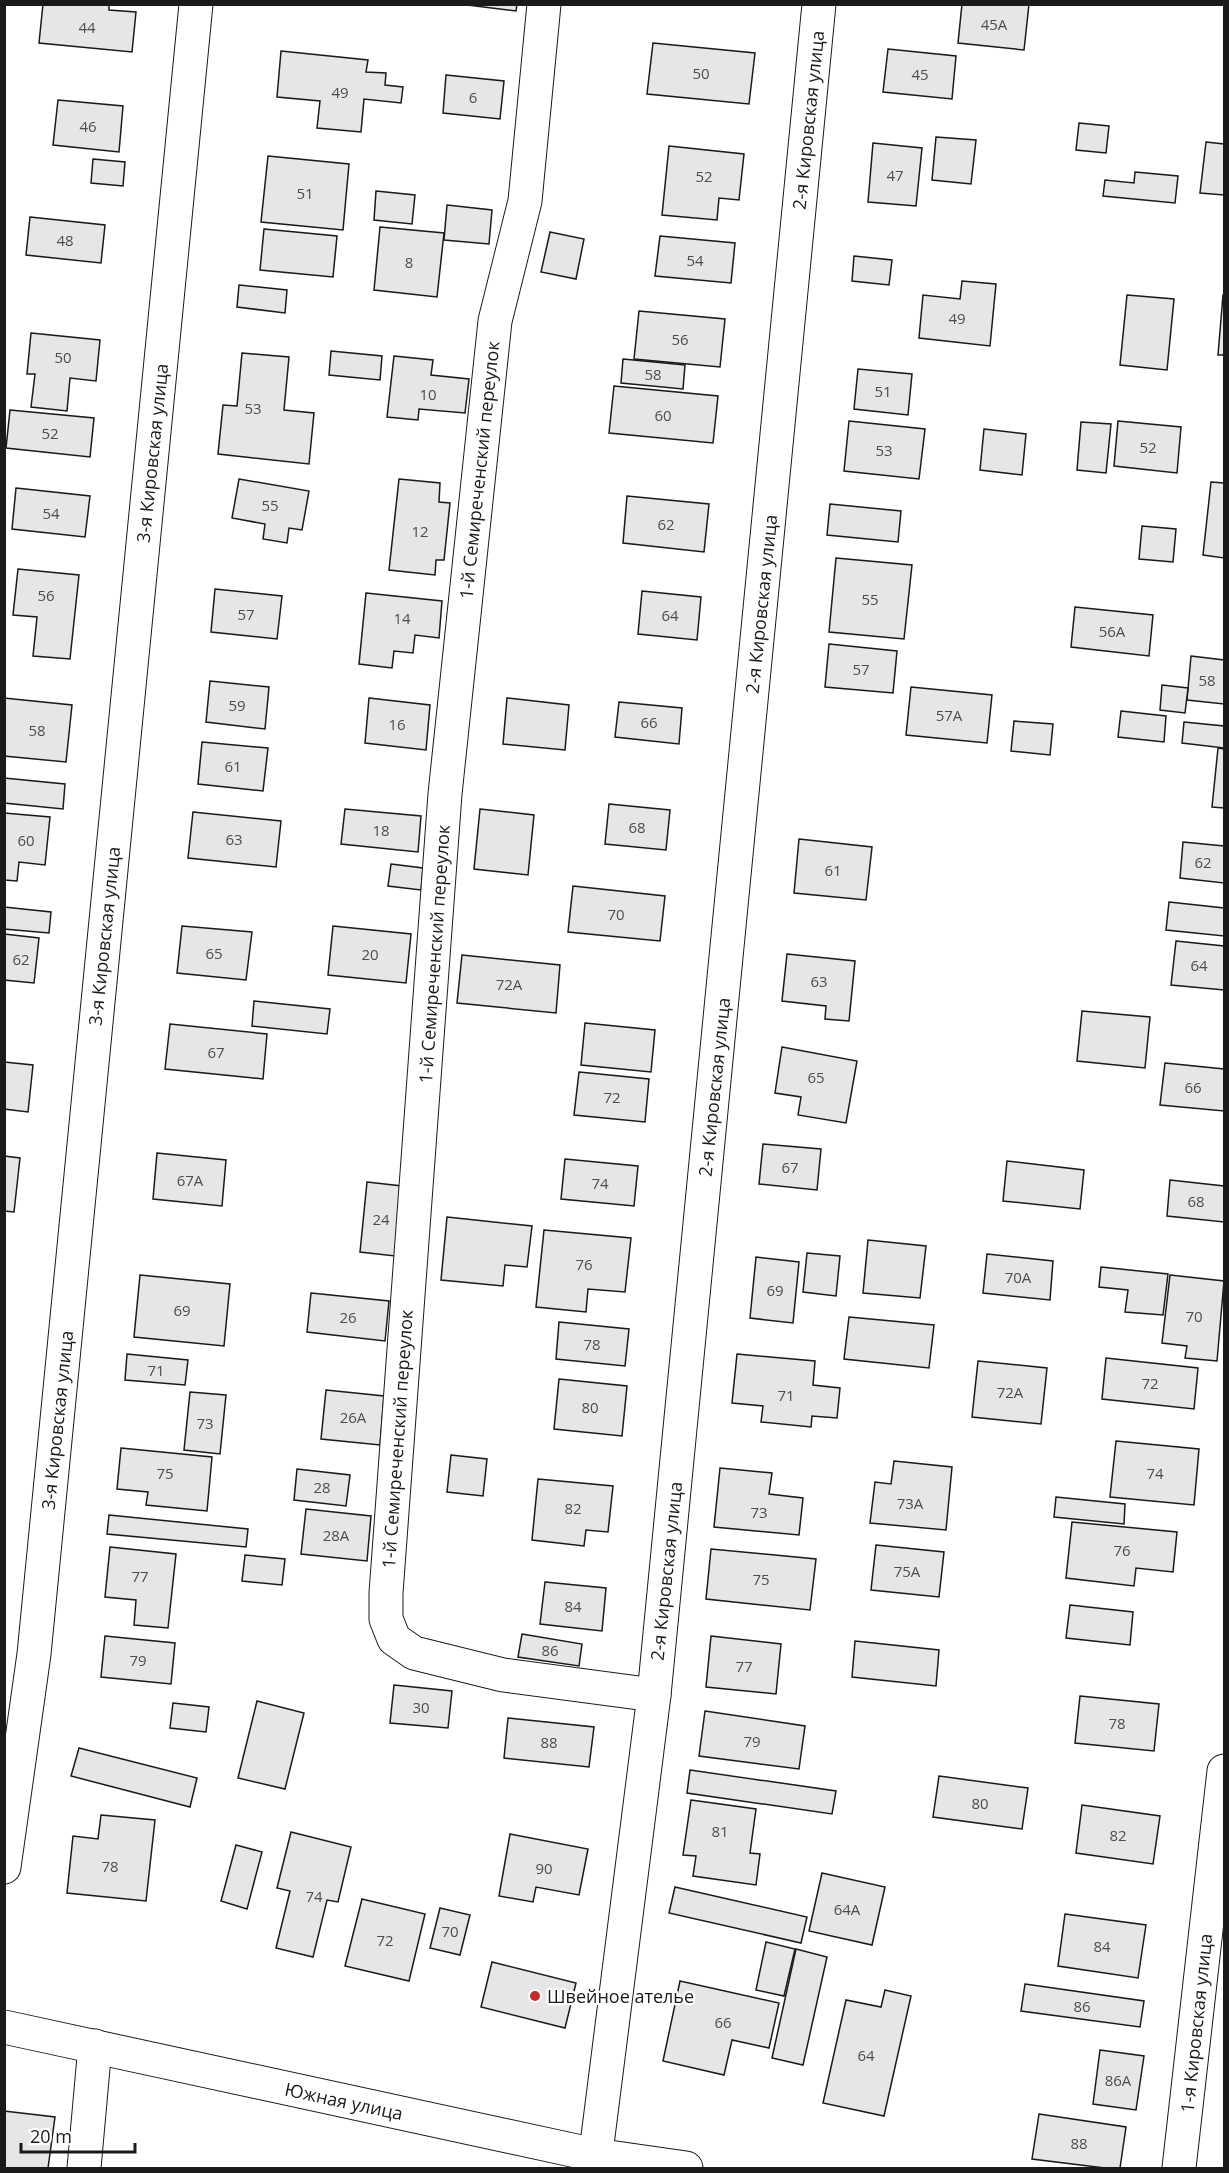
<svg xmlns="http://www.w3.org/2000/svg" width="1229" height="2173" viewBox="0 0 1229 2173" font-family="'Open Sans',sans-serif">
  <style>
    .building { fill: #e6e6e6; stroke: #1a1a1a; stroke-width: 1.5 }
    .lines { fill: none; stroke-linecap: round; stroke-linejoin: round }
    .minor-casing { stroke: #1a1a1a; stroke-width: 35 }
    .minor { stroke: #fff; stroke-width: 33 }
    .poi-dot { fill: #c62828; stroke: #fff; stroke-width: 2 }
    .labels { text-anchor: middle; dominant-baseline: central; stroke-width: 4.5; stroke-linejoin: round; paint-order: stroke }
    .number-label { font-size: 15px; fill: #4d4d4d }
    .street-label { font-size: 18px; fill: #1a1a1a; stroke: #fff }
    .poi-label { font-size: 18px; fill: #1a1a1a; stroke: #fff; text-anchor: start }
  </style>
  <rect width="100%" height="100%" fill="#fff"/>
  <g class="building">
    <polygon points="43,4 109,4 109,10 136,12 132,52 39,43"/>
    <polygon points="459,4 517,4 516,11"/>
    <polygon points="962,4 1029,4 1024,50 958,43"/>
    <polygon points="653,43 755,53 749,104 647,94"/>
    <polygon points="888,49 956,56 952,99 883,92"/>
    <polygon points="281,51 368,60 366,72 386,73 385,85 403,87 401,103 364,99 361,132 317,128 320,101 277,97"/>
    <polygon points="446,75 504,81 500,119 443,113"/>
    <polygon points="58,100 123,106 119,152 53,145"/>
    <polygon points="1079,123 1109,126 1106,153 1076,150"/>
    <polygon points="936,137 976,140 971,184 932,180"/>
    <polygon points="1206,142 1224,144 1224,195 1200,193"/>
    <polygon points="873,143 922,148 916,206 868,202"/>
    <polygon points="669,146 744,154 739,200 719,198 717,220 662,215"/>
    <polygon points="268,156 349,164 343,230 261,222"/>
    <polygon points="93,159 125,162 123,186 91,183"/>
    <polygon points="1135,172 1178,176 1175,203 1103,196 1105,180 1134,183"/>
    <polygon points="376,191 415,195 412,224 374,220"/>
    <polygon points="447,205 492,210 489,244 444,240"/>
    <polygon points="30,217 105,225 101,263 26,255"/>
    <polygon points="380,227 444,233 437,297 374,290"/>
    <polygon points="264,229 337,236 333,277 260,270"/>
    <polygon points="550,232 584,239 576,279 541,272"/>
    <polygon points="660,236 735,243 731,283 655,276"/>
    <polygon points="854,256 892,260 889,285 852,281"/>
    <polygon points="962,281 996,284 990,346 919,338 923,295 960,299"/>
    <polygon points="239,285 287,290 285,313 237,307"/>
    <polygon points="1127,295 1174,299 1167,370 1120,365"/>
    <polygon points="1223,295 1224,295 1224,355 1218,355"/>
    <polygon points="639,311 725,319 720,367 634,359"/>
    <polygon points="31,333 100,340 96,381 70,378 67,411 31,407 35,374 27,374"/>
    <polygon points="331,351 382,356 380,380 329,375"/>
    <polygon points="242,353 289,357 284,410 314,413 309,464 218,454 223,405 237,406"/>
    <polygon points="394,356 433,360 431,375 469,379 465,413 419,409 418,420 387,417"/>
    <polygon points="623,359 685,365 683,389 621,383"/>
    <polygon points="858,369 912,374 908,415 854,409"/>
    <polygon points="614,386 718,396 713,443 609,433"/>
    <polygon points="10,410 94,418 90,457 6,448"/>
    <polygon points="849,421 925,429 919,479 844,471"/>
    <polygon points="1118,421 1181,427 1177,473 1114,466"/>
    <polygon points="1081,422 1111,424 1106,473 1077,470"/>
    <polygon points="984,429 1026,434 1022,475 980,470"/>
    <polygon points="239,479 309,491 302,530 289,528 287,543 263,539 265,524 232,518"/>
    <polygon points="399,479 440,483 439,502 450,503 444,560 436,560 435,575 389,570"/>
    <polygon points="1211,482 1224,483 1224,558 1203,555"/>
    <polygon points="16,488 90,496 85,537 12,529"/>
    <polygon points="627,496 709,504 704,552 623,543"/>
    <polygon points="830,504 901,511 898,542 827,535"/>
    <polygon points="1142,526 1176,529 1173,562 1139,559"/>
    <polygon points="836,558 912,565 904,639 829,632"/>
    <polygon points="18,569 79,575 70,659 33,656 37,617 13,615"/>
    <polygon points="215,589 282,596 277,639 211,632"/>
    <polygon points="642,591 701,597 697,640 638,634"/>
    <polygon points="366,593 442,601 439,638 415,635 413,653 394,651 392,668 359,664"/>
    <polygon points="1075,607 1153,615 1149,656 1071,647"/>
    <polygon points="829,644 897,651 893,693 825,687"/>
    <polygon points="1191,656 1224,660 1224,704 1187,700"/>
    <polygon points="210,681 269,687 265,729 206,722"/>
    <polygon points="1162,685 1188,688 1185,713 1160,710"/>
    <polygon points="911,687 992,695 987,743 906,735"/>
    <polygon points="4,698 72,705 66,762 4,756"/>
    <polygon points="369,698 430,705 426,750 365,743"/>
    <polygon points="507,698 569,705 565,750 503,744"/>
    <polygon points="619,702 682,708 679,744 615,737"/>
    <polygon points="1121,711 1166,716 1164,742 1118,737"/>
    <polygon points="1014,721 1053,724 1050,755 1011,751"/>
    <polygon points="1184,722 1224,726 1224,748 1182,743"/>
    <polygon points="202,742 268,748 263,791 198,784"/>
    <polygon points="1218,748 1224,749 1224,808 1212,807"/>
    <polygon points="4,778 65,784 63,809 4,803"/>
    <polygon points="609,804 670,810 666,850 605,844"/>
    <polygon points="345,809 421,816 418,852 341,844"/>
    <polygon points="480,809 534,815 528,875 474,869"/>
    <polygon points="193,812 281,821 276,867 188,858"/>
    <polygon points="4,813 50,817 45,865 19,862 17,881 4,880"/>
    <polygon points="799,839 872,847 866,900 794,893"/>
    <polygon points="1183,842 1224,846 1224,883 1180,878"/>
    <polygon points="391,864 423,868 421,890 388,886"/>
    <polygon points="573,886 665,896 660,941 568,932"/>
    <polygon points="1169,902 1224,908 1224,936 1166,930"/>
    <polygon points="4,907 51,912 49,933 4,929"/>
    <polygon points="182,926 252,932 246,980 177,973"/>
    <polygon points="333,926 411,934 406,983 328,975"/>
    <polygon points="4,934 39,938 34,983 4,980"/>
    <polygon points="1176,941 1224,946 1224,990 1171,985"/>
    <polygon points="787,954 855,961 849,1021 825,1019 826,1006 782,1001"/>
    <polygon points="462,955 560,965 556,1013 457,1003"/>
    <polygon points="254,1001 330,1009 327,1034 252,1026"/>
    <polygon points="1082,1011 1150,1017 1145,1068 1077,1061"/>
    <polygon points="585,1023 655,1030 651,1072 581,1065"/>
    <polygon points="170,1024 267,1034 263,1079 165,1069"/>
    <polygon points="782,1047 857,1061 846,1123 798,1115 801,1097 775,1093"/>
    <polygon points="4,1062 33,1065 28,1112 4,1109"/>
    <polygon points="1165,1063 1224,1069 1224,1111 1160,1105"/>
    <polygon points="579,1072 649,1079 645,1122 574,1115"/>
    <polygon points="763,1144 821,1149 817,1190 759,1184"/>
    <polygon points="157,1153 226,1160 222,1206 153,1199"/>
    <polygon points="4,1156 20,1158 14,1212 4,1211"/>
    <polygon points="565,1159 638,1166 634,1206 561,1199"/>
    <polygon points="1007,1161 1084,1170 1080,1209 1003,1201"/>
    <polygon points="1170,1180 1224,1186 1224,1222 1167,1216"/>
    <polygon points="367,1182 402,1186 395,1256 360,1252"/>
    <polygon points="447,1217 532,1226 527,1267 505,1265 503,1286 441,1280"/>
    <polygon points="544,1230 631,1238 625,1292 588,1289 586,1312 536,1307"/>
    <polygon points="868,1240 926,1246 920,1298 863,1293"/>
    <polygon points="807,1253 840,1256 836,1296 803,1292"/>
    <polygon points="987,1254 1053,1261 1050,1300 983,1293"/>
    <polygon points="756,1257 799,1262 793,1323 750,1318"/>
    <polygon points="1101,1267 1168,1274 1163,1315 1125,1312 1128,1290 1099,1287"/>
    <polygon points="140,1275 230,1284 224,1346 134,1337"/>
    <polygon points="1170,1275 1224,1281 1217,1361 1185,1358 1187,1346 1162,1343"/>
    <polygon points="311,1293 389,1301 385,1341 307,1332"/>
    <polygon points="849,1317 934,1325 929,1368 844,1359"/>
    <polygon points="559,1322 629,1329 625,1366 556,1359"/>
    <polygon points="127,1354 188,1360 185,1385 125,1380"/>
    <polygon points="737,1354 815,1361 813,1385 840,1388 837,1418 812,1416 811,1427 761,1422 763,1406 732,1403"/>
    <polygon points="1106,1358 1198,1368 1194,1409 1102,1399"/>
    <polygon points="978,1361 1047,1368 1041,1424 972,1417"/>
    <polygon points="559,1379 627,1386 622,1436 554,1429"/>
    <polygon points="326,1390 384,1396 380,1445 321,1439"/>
    <polygon points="190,1392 226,1395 220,1454 184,1450"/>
    <polygon points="1116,1441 1199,1449 1194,1505 1110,1497"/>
    <polygon points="121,1448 212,1457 207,1511 146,1505 148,1492 117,1489"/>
    <polygon points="451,1455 487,1459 483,1496 447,1492"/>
    <polygon points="894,1461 952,1467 946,1530 870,1523 875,1482 891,1484"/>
    <polygon points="720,1468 772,1473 769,1494 803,1498 799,1535 714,1527"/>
    <polygon points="297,1469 350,1475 346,1506 294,1500"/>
    <polygon points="538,1479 613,1486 608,1532 586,1530 584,1546 532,1540"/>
    <polygon points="1056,1497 1125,1504 1124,1524 1054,1517"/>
    <polygon points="306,1509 371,1516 367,1561 301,1554"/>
    <polygon points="109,1515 248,1529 246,1547 107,1534"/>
    <polygon points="1072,1522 1177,1532 1173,1572 1136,1568 1134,1586 1066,1578"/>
    <polygon points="876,1545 944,1552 939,1597 871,1590"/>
    <polygon points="110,1547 176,1554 168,1628 134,1625 136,1600 105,1597"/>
    <polygon points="711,1549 816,1559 810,1610 706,1599"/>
    <polygon points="245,1555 285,1559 282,1585 242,1581"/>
    <polygon points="545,1582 606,1588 602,1631 540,1624"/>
    <polygon points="1070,1605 1133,1612 1130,1645 1066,1638"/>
    <polygon points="522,1634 582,1644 579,1666 518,1657"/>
    <polygon points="105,1636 175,1643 171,1684 101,1677"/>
    <polygon points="711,1636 781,1644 776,1694 706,1687"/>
    <polygon points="855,1641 939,1650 936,1686 852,1677"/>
    <polygon points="394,1685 452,1691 448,1728 390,1723"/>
    <polygon points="1080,1696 1159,1704 1154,1751 1075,1743"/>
    <polygon points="257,1701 304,1713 285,1789 238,1778"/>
    <polygon points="173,1703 209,1707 206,1732 170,1728"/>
    <polygon points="705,1711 805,1726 799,1769 699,1756"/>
    <polygon points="508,1718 594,1727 589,1767 504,1758"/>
    <polygon points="79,1748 197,1778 190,1807 71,1776"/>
    <polygon points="690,1770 836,1791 832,1814 687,1793"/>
    <polygon points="939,1776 1028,1788 1022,1829 933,1817"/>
    <polygon points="691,1800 756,1809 750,1853 760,1854 756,1885 693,1876 696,1856 683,1855"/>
    <polygon points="1082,1805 1160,1816 1153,1864 1076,1853"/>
    <polygon points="101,1815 155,1820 146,1901 67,1893 73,1836 98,1839"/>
    <polygon points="291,1832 351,1847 338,1902 327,1900 313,1957 276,1948 290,1891 277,1888"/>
    <polygon points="510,1834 588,1849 579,1895 536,1887 533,1902 499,1896"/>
    <polygon points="236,1845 262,1852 247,1909 221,1901"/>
    <polygon points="822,1873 885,1887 872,1945 809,1931"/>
    <polygon points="675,1887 807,1917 801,1943 669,1913"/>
    <polygon points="362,1899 425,1914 409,1981 345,1966"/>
    <polygon points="440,1908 470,1915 460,1955 430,1948"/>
    <polygon points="1065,1914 1146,1925 1138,1978 1058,1966"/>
    <polygon points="766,1942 795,1949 784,1996 756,1990"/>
    <polygon points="796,1949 827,1957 803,2065 772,2058"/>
    <polygon points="492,1962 576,1983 565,2028 481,2007"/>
    <polygon points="680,1981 779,2003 769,2048 732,2040 724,2075 663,2061"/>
    <polygon points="1025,1984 1144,2001 1140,2027 1021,2011"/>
    <polygon points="885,1990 911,1996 884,2116 823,2103 846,2000 881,2007"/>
    <polygon points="1100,2050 1144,2056 1136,2110 1093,2104"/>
    <polygon points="4,2111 55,2117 48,2168 4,2168"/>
    <polygon points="1039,2114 1126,2127 1120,2168 1105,2168 1032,2159"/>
  </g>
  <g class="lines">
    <g class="minor-casing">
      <g id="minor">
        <polyline points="544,4 525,201 495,321 445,794 386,1593 386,1619 394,1639 414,1653 503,1675 654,1695"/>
        <polyline points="4,1867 34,1654 196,4"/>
        <polyline points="4,2027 595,2155 686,2168"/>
        <polyline points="84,2168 95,2046"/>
        <polyline points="594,2168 654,1695 819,4"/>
        <polyline points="1179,2168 1224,1771"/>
      </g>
    </g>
    <use href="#minor" class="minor"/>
  </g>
  <circle class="poi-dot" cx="535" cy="1996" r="6"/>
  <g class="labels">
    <g class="number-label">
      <text x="994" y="24">45А</text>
      <text x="87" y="27">44</text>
      <text x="701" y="73">50</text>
      <text x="920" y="74">45</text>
      <text x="340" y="92">49</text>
      <text x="473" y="97">6</text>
      <text x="88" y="126">46</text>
      <text x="895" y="175">47</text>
      <text x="704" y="176">52</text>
      <text x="305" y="193">51</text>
      <text x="65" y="240">48</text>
      <text x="695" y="260">54</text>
      <text x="409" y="262">8</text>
      <text x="957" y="318">49</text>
      <text x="680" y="339">56</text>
      <text x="63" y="357">50</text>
      <text x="653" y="374">58</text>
      <text x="883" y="391">51</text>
      <text x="428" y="394">10</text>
      <text x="253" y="408">53</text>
      <text x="663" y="415">60</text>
      <text x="50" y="433">52</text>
      <text x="1148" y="447">52</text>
      <text x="884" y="450">53</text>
      <text x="270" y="505">55</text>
      <text x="51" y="513">54</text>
      <text x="666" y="524">62</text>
      <text x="420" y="531">12</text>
      <text x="46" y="595">56</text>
      <text x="870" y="599">55</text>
      <text x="246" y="614">57</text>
      <text x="670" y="615">64</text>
      <text x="402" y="618">14</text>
      <text x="1112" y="631">56А</text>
      <text x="861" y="669">57</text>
      <text x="1207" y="680">58</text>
      <text x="237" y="705">59</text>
      <text x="949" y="715">57А</text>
      <text x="649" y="722">66</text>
      <text x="397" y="724">16</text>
      <text x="37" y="730">58</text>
      <text x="233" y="766">61</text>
      <text x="637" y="827">68</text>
      <text x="381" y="830">18</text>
      <text x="234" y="839">63</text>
      <text x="26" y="840">60</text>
      <text x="1203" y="862">62</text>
      <text x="833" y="870">61</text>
      <text x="616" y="914">70</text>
      <text x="214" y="953">65</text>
      <text x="370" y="954">20</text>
      <text x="21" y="959">62</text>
      <text x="1199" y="965">64</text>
      <text x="819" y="981">63</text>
      <text x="509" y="984">72А</text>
      <text x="216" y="1052">67</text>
      <text x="816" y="1077">65</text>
      <text x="1193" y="1087">66</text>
      <text x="612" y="1097">72</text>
      <text x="790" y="1167">67</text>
      <text x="190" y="1180">67А</text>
      <text x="600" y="1183">74</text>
      <text x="1196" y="1201">68</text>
      <text x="381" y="1219">24</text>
      <text x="584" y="1264">76</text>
      <text x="1018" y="1277">70А</text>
      <text x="775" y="1290">69</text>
      <text x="182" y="1310">69</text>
      <text x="1194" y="1316">70</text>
      <text x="348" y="1317">26</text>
      <text x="592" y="1344">78</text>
      <text x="156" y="1370">71</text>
      <text x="1150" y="1383">72</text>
      <text x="1010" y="1392">72А</text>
      <text x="786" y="1395">71</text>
      <text x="590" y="1407">80</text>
      <text x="353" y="1417">26А</text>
      <text x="205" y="1423">73</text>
      <text x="165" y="1473">75</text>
      <text x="1155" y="1473">74</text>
      <text x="322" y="1487">28</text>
      <text x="910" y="1503">73А</text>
      <text x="573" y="1508">82</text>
      <text x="759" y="1512">73</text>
      <text x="336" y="1535">28А</text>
      <text x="1122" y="1550">76</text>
      <text x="907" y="1571">75А</text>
      <text x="140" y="1576">77</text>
      <text x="761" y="1579">75</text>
      <text x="573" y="1606">84</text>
      <text x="550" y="1650">86</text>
      <text x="138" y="1660">79</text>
      <text x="744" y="1666">77</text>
      <text x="421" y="1707">30</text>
      <text x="1117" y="1723">78</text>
      <text x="752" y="1741">79</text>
      <text x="549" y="1742">88</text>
      <text x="980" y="1803">80</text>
      <text x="720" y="1831">81</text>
      <text x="1118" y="1835">82</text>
      <text x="110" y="1866">78</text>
      <text x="544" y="1868">90</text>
      <text x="314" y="1896">74</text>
      <text x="847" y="1909">64А</text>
      <text x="450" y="1931">70</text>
      <text x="385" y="1940">72</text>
      <text x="1102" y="1946">84</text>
      <text x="1082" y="2006">86</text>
      <text x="723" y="2022">66</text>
      <text x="866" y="2055">64</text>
      <text x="1118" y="2080">86А</text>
      <text x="1079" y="2143">88</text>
    </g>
    <g class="street-label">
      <text transform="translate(808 120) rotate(-84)">2-я Кировская улица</text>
      <text transform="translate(152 453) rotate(-84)">3-я Кировская улица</text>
      <text transform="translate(479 470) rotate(-84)">1-й Семиреченский переулок</text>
      <text transform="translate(761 604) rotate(-84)">2-я Кировская улица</text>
      <text transform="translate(104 936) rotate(-84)">3-я Кировская улица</text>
      <text transform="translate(434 954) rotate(-86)">1-й Семиреченский переулок</text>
      <text transform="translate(714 1087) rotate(-84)">2-я Кировская улица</text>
      <text transform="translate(57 1420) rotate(-84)">3-я Кировская улица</text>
      <text transform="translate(397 1439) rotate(-86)">1-й Семиреченский переулок</text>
      <text transform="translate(666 1571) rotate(-84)">2-я Кировская улица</text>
      <text transform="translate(1196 2023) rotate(-84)">1-я Кировская улица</text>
      <text transform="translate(344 2101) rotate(12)">Южная улица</text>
    </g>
    <g class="poi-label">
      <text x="547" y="1996">Швейное ателье</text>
    </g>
  </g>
  <rect width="1229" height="2173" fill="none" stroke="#1a1a1a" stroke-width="12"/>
  <path d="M21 2143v9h114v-9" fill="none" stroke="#1a1a1a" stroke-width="3"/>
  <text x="30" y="2143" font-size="18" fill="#1a1a1a" stroke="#ffffff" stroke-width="4.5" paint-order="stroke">20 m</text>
</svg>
